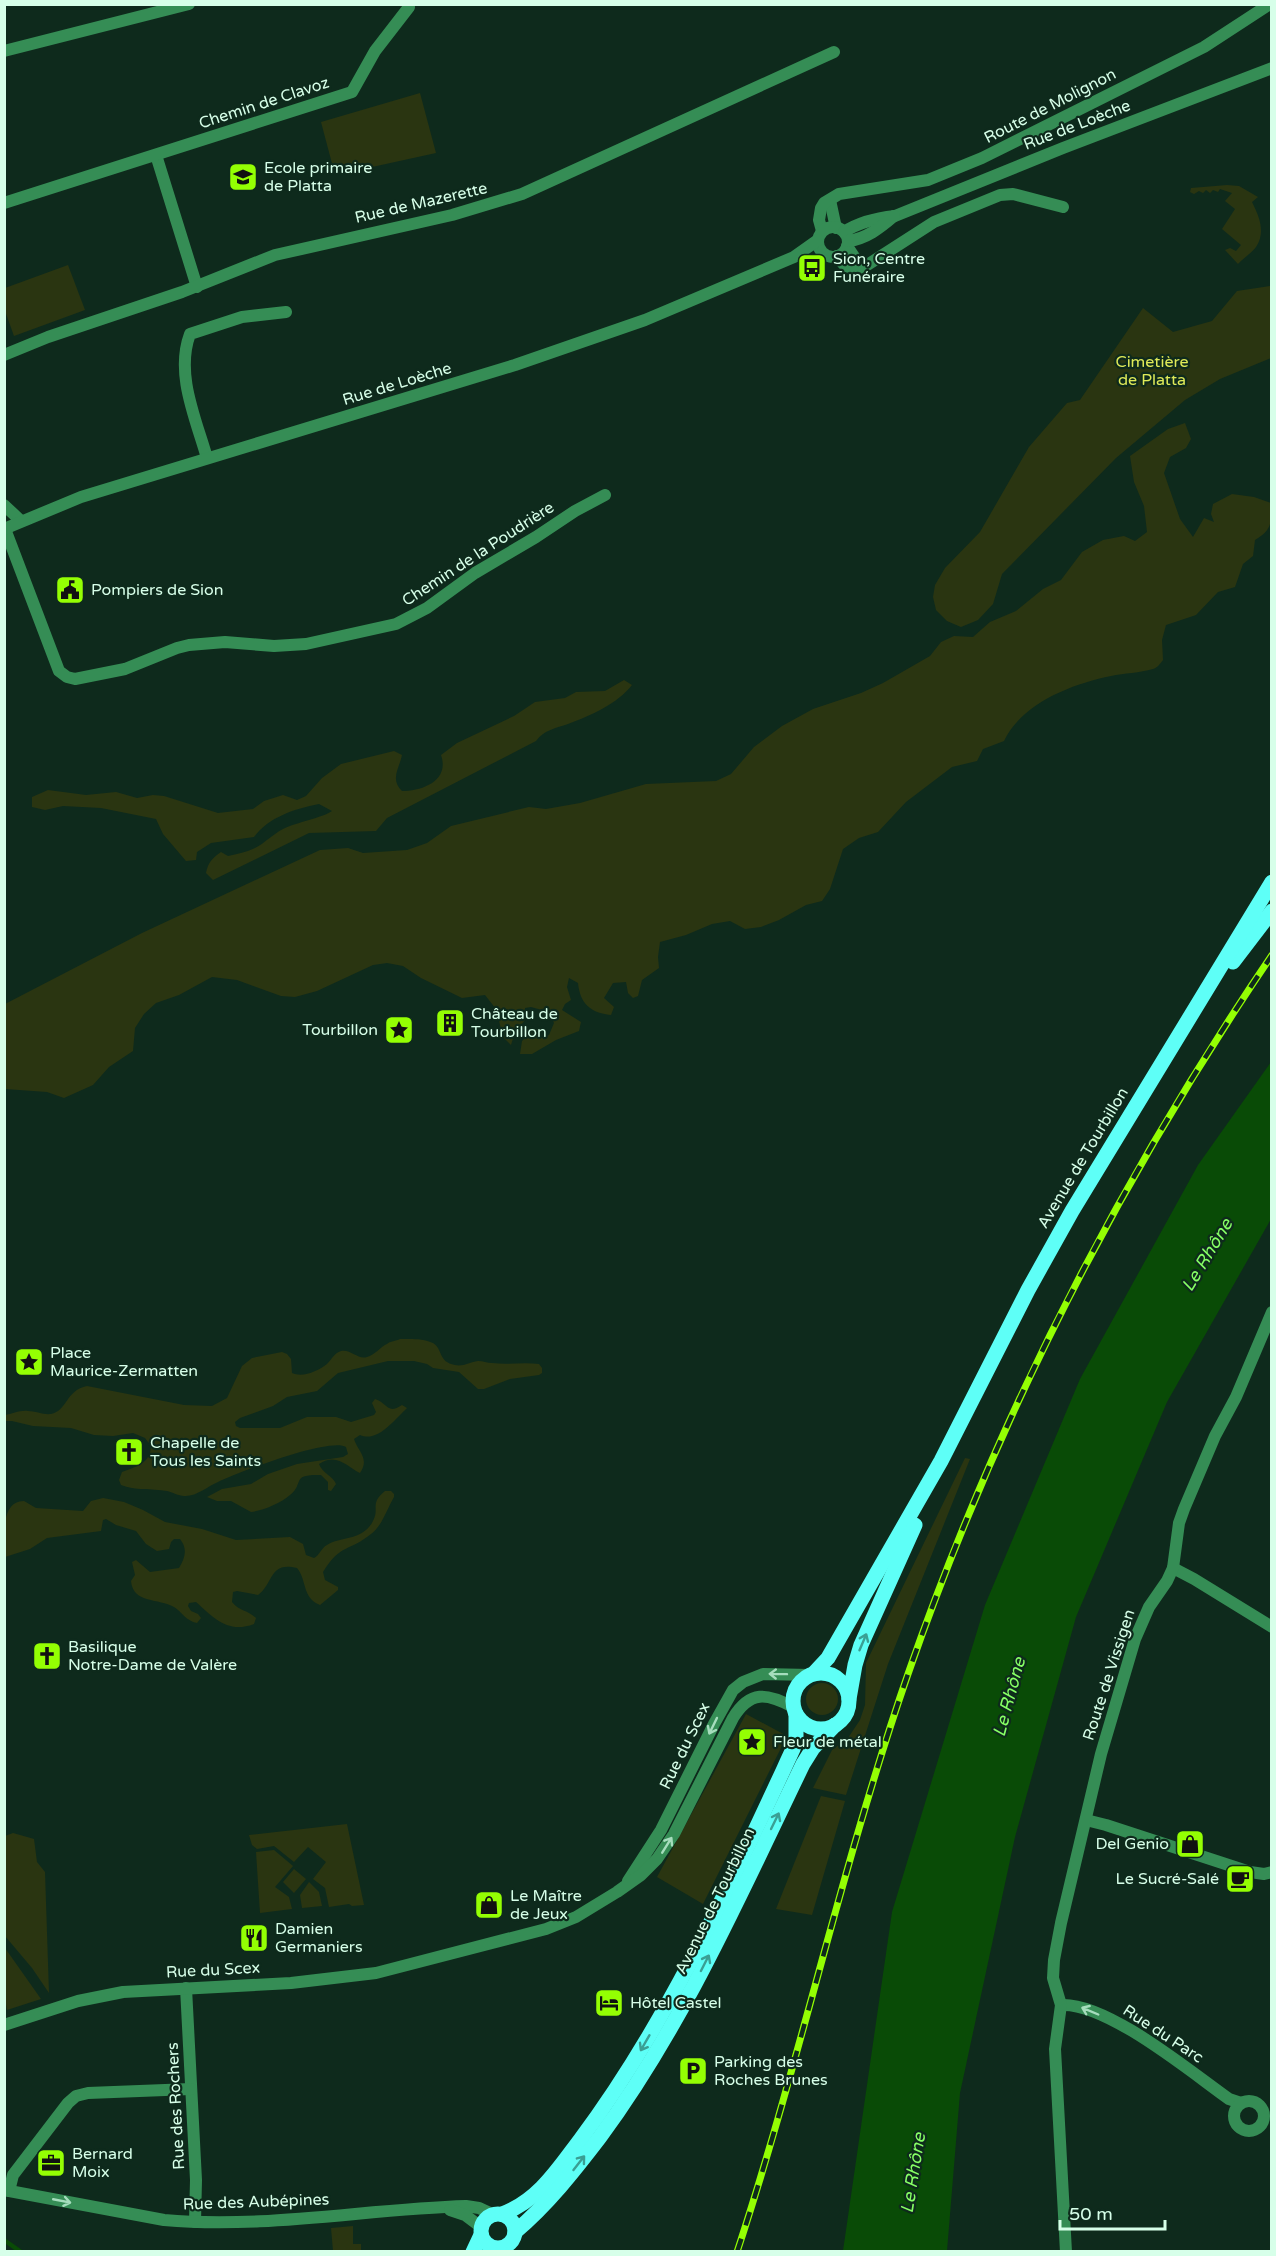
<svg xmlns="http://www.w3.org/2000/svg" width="1276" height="2256" viewBox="0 0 1276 2256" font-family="'Varela Round',sans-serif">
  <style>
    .green { fill: #2a3511 }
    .water { fill: #094b06 }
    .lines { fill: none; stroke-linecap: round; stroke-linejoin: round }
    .stream { stroke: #094b06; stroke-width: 4.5 }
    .minor { stroke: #358d55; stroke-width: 12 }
    .tertiary { stroke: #358d55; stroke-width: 12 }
    .primary { stroke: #5efff7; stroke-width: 15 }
    .rail-casing { stroke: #94ff03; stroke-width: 7 }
    .rail { stroke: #0e2a1c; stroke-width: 4.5; stroke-dasharray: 14; stroke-linecap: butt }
    .oneway { stroke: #3a9f94 }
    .oneway2 { stroke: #a6ddbd }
    .labels { text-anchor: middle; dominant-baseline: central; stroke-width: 4.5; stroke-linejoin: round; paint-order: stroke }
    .street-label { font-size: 16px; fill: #d7ffe9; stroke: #0e2a1c }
    .poi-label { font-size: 16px; fill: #d7ffe9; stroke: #0e2a1c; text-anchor: start }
    .park-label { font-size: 16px; fill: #dfea58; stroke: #0e2a1c }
    .water-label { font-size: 18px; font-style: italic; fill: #86ff65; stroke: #0e2a1c }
  </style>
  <rect width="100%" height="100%" fill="#0e2a1c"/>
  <g class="green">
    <polygon points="420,93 436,153 363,169 361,165 334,171 321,122"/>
    <path d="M1227,185L1239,186L1258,197L1252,202C1259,216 1266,232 1256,247C1252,253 1243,258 1238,264L1225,250L1230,248L1236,251L1241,245L1222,229L1235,209L1225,201L1232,193L1220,189L1218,192L1213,190L1210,193L1206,190L1203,193L1199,191L1194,194L1190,192L1191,188Z"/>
    <polygon points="68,265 85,310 14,336 5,311 5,288"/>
    <polygon points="1271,283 1271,358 1220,379 1185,400 1116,458 1002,574 993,604 978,620 961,627 947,621 936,610 933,597 935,585 945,568 980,532 1029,447 1067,403 1080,400 1143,308 1173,332 1212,321 1237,291 1270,286"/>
    <path d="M1185,423L1191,439L1186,448L1170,457L1164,473L1180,519L1193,537L1204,518L1214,522L1211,514L1213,504L1232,494L1254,497L1271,503C1272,522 1272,530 1255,540L1253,556L1243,564L1235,587L1218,592L1196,615L1166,625L1162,640L1163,660C1160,664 1157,668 1153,669C1140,673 1124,673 1111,676C1072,684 1022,703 1004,741L983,749L977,761L952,767L906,802L878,832L859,838L843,849L830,889L822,901L806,905L779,920L761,927L745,929L730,921L712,924L686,935L660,942L658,957L659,968L642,980L638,996L633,998L628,993L626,982L613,983L604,998L614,1007L611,1015C590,1013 580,1003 578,983L569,978L567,987L571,1000L565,1004L562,1010L581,1022L579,1031L556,1040L532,1054H520L522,1041L531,1032L542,1038L549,1035L554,1023L549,1012L531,1007L525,1008L526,1019L515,1032L511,1045L503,1037L496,1009L485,995L462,998L421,978L403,966L387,963L373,965L317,991L295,997L281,996L237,980L212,977L179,995L156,1003L144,1014L135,1028L133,1051L109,1067L93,1085L64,1098L47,1092L5,1089V1004L142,933L320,850L348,848L363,853L407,850L427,843L451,826L529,807L546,809L580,803L646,784L716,781L731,774L754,747L782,726L813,709L861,693L883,683L930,656L941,642L954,636L973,637L990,622L1016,611L1043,589L1061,580L1082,552L1103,540L1124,536L1135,541L1147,532L1144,506L1134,482L1130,456L1168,429Z"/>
    <path d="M624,680L632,685C617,704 592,715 568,724C556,728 544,730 536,741L387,818L376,831L309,833L213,880L206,873C208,863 212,858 221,852L228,856C237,854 247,852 255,848C265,843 273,834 283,829C297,822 322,818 332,811L319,804C294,809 269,817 254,837L211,843L197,852L196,860L186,861L163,834L156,819L101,808L63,806L45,810L32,807V797L48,790L86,795L116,792L137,798L153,795L164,796L218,813L253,809L264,801L283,795L297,800L306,796L322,778L341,764L394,751L402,755C399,769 390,779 402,791C422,791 450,781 441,755L457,743L514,716L535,702L565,698L576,692L605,691Z"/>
    <path d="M400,1339C410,1339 423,1338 433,1343C443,1349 438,1362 455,1365C463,1367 470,1362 478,1361C483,1361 487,1363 492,1363C508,1365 523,1362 539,1364L542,1368V1373L539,1375L510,1379L484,1389H478L459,1372L433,1368L427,1364L414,1361H388L338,1373L317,1391L287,1397L273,1406L240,1418L235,1422L236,1426L240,1428H280L307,1417H336L351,1422L374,1415L376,1412L372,1403L375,1399C388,1403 387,1415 402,1405L407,1408C395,1419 378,1443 360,1435L354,1439C358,1452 370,1458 360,1473C347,1467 337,1452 319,1464C322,1473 333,1476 336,1484L331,1491L328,1490V1482L321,1475C290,1474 305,1483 290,1495C281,1503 262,1511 251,1512L231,1501H217L207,1497L222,1489L251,1484L268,1474L297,1464L343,1457L348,1454L346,1447C330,1437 239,1472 218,1482C208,1486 196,1497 184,1496C179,1496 172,1492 167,1491C151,1488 135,1491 121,1485L119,1480L122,1472C137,1466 150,1464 151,1446L145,1438L133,1433L113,1436L94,1435L71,1428L33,1426L12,1421H5V1415C12,1414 20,1410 28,1411C35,1411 44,1415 51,1414C67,1411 66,1390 87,1386L184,1405L212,1406L227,1398L242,1366L252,1358L282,1352L287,1354L291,1359L292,1373C303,1378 318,1371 327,1364C332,1359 334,1353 341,1351C351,1349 358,1360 367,1357C375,1355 380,1347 387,1344C390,1341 396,1341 400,1339Z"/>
    <polygon points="965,1458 970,1459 888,1664 846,1795 813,1788 832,1750 848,1738 860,1720 865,1705 866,1663"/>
    <path d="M385,1491H391L394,1494V1497C387,1509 382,1526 371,1534C349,1552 341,1543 323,1572L325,1580L338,1587V1590L320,1605C302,1598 307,1580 297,1568C269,1561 274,1583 258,1595L237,1591L233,1592L232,1602C239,1611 248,1610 256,1618L254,1624C228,1634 214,1618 196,1602L189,1603L188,1606L191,1611L198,1614L201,1618L197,1623C186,1621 182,1612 174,1607C159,1598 133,1604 131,1581L135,1575L132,1562L136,1560L150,1572L179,1568C185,1558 188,1549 180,1539H174L171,1542L169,1549L157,1551L146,1544L136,1531L116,1525L106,1519L103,1520L101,1531L47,1538L30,1549L5,1557C4,1539 0,1501 24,1501L36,1508L83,1511L91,1501L103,1498L124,1502L143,1510L165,1522L202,1529L236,1540L290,1537L303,1544L306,1555L314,1558C320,1555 321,1548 327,1545C341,1536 363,1541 373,1521C380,1508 369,1504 385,1491Z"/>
    <circle cx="822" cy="1699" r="16"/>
    <polygon points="746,1714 787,1736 703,1904 657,1877"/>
    <polygon points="821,1796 845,1801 812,1915 776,1909"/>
    <polygon points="347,1824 364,1905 352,1906 349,1904 329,1907 325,1888 313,1879 326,1862 308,1847 294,1862 274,1846 257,1849 252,1845 249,1835"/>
    <polygon points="13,1833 34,1839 37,1862 45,1872 49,1993 32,1968 5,1936 5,1836"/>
    <polygon points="274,1850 293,1866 275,1887 289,1897 292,1909 260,1913 256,1852"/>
    <polygon points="294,1869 306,1879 294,1893 283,1882"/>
    <polygon points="309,1882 319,1892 322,1906 302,1908 300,1895"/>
    <polygon points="5,1948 41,1999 7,2010 4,1994"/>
    <polygon points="353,2226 353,2244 361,2244 361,2251 333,2251 331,2228"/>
  </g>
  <polygon class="water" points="1271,1062 1271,1219 1167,1402 1076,1617 1015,1837 960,2093 947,2251 843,2251 892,1912 985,1605 1080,1379 1198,1165"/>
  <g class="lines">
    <polyline class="stream" points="4,2240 21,2252"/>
    <g class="minor">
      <polyline points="4,51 189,4"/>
      <polyline points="156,155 197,287"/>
      <polyline points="830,200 836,228"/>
      <polyline points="4,203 352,92 375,51 409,7"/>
      <polyline points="822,231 819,220 821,208 824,203 839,194 928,180 982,158 1204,47 1270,4"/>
      <polyline points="847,246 855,258 856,267"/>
      <polyline points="837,256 845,266 861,269 934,222 1000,195 1013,194 1063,207"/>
      <polyline points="4,355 48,337 182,292 275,255 452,215 522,194 834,52"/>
      <path d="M207,458C196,419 175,374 190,334L242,317L286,312"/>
      <polyline points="4,505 21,521"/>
      <polyline points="5,529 59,671 67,677 75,679 125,669 177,648 189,645 225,642 274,646 306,644 396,624 427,608 475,573 536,537 575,511 605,495"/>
      <polyline points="1173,1568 1194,1579 1272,1627"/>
      <polyline points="1086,1820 1106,1825 1250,1872 1264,1874 1272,1872"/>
      <polyline points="628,1881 661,1830 714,1724 733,1690 743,1682 763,1674 810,1675"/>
      <polyline points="186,1988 196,2180 195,2222"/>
      <path d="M1061,2005C1107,2002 1192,2073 1229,2099L1241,2103"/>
      <path d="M4,2025L78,2001L123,1992L291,1983L376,1973L546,1929L576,1917L617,1892L641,1875L657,1859L674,1834L733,1718C750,1690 767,1693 793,1707"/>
      <circle cx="1249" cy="2116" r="15"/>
      <path d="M4,2190L164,2220C265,2229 366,2209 466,2206L479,2208L492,2214"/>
      <polyline points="9,2191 13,2175 68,2103 76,2096 88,2093 191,2089"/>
      <polyline points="450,2210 465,2215 481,2227"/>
      <polyline points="1066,2252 1055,2049 1061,2005 1053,1978 1054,1960 1061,1923 1101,1754 1135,1639 1149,1607 1167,1581 1173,1568 1179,1523 1184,1509 1215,1436 1236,1397 1272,1312"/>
    </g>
    <g class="tertiary">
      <circle cx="833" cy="242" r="15"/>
      <path d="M844,232C859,222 877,218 895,216L1063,148L1272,68"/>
      <path d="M848,241C866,239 880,228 894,216"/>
      <polyline points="4,529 81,497 515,365 645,320 794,257 818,240"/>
    </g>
    <g class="primary">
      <polyline points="1233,962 1272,911"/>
      <circle cx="821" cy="1701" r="28"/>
      <polyline points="814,1673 828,1658 941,1461 1028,1290 1072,1211 1272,882"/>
      <polyline points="849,1699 855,1665 861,1645 915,1525"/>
      <circle cx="498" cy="2231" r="17"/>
      <path d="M502,2214C538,2201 558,2169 580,2140C669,2021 731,1883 793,1749L796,1739V1714"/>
      <path d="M515,2232C548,2204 574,2171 600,2137C684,2023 741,1892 803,1764L813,1748L835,1725"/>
      <polyline points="473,2252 481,2235"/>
    </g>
    <g class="rail-casing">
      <path id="rail" d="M737,2252C800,2061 842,1864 908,1674C997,1418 1120,1179 1272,955"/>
    </g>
    <use href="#rail" class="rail"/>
  </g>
  <defs><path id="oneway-shaft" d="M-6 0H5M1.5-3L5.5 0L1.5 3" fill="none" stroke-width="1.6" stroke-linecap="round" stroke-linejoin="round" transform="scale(1.5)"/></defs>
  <g class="oneway">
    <use href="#oneway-shaft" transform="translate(863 1642) rotate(-67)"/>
    <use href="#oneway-shaft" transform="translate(775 1821) rotate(-64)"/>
    <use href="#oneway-shaft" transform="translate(705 1963) rotate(-63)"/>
    <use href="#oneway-shaft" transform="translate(645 2043) rotate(120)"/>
    <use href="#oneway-shaft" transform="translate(579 2163) rotate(-52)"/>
  </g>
  <g class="oneway2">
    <use href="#oneway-shaft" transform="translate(778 1674) rotate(-179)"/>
    <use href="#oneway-shaft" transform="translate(713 1726) rotate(116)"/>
    <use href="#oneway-shaft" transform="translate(667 1845) rotate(-58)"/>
    <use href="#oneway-shaft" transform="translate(1090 2011) rotate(-157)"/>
    <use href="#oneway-shaft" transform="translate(62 2201) rotate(11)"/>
  </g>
  <defs>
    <g id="school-square" transform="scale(1.5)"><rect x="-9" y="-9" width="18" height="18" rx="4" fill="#94ff03" stroke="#0e2a1c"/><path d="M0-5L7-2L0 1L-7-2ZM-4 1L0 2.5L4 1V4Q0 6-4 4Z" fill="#111"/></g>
    <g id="bus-square" transform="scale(1.5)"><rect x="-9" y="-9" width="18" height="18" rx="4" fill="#94ff03" stroke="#0e2a1c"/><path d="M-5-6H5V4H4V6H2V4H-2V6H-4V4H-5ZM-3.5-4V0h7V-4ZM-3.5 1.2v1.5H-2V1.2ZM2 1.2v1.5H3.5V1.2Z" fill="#111"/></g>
    <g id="civic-square" transform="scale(1.5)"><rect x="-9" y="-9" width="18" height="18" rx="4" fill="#94ff03" stroke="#0e2a1c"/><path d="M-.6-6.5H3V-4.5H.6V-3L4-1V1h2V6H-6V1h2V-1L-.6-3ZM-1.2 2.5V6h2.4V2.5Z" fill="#111"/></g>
    <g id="building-square" transform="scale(1.5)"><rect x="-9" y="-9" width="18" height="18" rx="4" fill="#94ff03" stroke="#0e2a1c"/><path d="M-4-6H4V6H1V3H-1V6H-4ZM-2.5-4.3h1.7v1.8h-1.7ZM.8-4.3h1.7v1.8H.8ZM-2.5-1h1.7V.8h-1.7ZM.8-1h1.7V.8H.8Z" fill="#111"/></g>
    <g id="sight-square" transform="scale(1.5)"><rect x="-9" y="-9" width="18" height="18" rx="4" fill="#94ff03" stroke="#0e2a1c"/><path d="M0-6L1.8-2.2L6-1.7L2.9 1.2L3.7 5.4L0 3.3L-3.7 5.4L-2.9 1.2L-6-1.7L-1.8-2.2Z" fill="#111"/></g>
    <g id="church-square" transform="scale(1.5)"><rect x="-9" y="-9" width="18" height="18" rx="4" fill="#94ff03" stroke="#0e2a1c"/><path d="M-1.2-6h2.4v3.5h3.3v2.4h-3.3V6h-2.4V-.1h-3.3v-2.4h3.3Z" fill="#111"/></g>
    <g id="shop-square" transform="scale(1.5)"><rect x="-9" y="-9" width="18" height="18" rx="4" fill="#94ff03" stroke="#0e2a1c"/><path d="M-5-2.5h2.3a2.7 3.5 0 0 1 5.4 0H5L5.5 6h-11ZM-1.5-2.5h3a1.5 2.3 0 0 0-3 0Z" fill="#111"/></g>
    <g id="cafe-square" transform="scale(1.5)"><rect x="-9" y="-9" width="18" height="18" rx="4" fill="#94ff03" stroke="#0e2a1c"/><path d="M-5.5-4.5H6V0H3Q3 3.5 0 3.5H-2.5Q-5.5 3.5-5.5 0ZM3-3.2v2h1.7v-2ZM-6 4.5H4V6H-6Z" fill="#111"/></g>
    <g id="restaurant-square" transform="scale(1.5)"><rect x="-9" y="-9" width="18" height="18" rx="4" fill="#94ff03" stroke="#0e2a1c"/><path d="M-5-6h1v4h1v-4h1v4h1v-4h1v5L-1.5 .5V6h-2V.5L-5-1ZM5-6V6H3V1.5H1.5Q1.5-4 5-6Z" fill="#111"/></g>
    <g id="hotel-square" transform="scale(1.5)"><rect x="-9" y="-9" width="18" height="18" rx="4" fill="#94ff03" stroke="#0e2a1c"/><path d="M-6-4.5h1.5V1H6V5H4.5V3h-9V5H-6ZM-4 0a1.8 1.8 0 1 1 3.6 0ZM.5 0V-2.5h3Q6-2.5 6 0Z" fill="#111"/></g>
    <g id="parking-square" transform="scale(1.5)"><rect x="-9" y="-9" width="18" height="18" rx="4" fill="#94ff03" stroke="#0e2a1c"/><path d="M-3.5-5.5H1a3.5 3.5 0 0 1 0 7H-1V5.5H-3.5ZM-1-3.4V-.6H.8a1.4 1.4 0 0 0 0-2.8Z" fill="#111"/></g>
    <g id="office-square" transform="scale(1.5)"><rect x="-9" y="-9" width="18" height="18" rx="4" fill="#94ff03" stroke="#0e2a1c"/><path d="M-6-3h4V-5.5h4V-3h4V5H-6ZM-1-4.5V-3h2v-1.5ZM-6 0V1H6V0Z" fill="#111"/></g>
  </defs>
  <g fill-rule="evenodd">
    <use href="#school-square" x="243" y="177"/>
    <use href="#bus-square" x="812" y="268"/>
    <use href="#civic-square" x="70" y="590"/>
    <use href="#building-square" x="450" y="1023"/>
    <use href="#sight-square" x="399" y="1030"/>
    <use href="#sight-square" x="29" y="1362"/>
    <use href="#church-square" x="129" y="1452"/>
    <use href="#church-square" x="47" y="1656"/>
    <use href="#sight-square" x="752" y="1742"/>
    <use href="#shop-square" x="1190" y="1844"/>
    <use href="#cafe-square" x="1240" y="1879"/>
    <use href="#shop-square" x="489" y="1905"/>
    <use href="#restaurant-square" x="254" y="1938"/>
    <use href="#hotel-square" x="609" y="2003"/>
    <use href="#parking-square" x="693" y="2071"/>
    <use href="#office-square" x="51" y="2163"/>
  </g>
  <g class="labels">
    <g class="street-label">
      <text transform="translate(264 103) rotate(-18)">Chemin de Clavoz</text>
      <text transform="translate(1050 106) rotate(-27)">Route de Molignon</text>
      <text transform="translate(1077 125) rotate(-21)">Rue de Loèche</text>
      <text transform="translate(421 203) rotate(-13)">Rue de Mazerette</text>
      <text transform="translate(397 384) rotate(-17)">Rue de Loèche</text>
      <text transform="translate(478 554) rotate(-33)">Chemin de la Poudrière</text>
      <text transform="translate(1083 1158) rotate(-59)">Avenue de Tourbillon</text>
      <text transform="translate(1109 1675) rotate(-72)">Route de Vissigen</text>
      <text transform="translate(685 1746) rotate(-64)">Rue du Scex</text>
      <text transform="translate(715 1901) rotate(-64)">Avenue de Tourbillon</text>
      <text transform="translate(213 1970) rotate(-3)">Rue du Scex</text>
      <text transform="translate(1163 2034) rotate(33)">Rue du Parc</text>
      <text transform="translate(176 2106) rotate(-93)">Rue des Rochers</text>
      <text transform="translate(256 2202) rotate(-2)">Rue des Aubépines</text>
    </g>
    <g class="poi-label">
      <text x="264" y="168">Ecole primaire<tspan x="264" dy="18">de Platta</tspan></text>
      <text x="833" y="259">Sion, Centre<tspan x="833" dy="18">Funéraire</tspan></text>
      <text x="91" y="590">Pompiers de Sion</text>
      <text x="471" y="1014">Château de<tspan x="471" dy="18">Tourbillon</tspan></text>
      <text x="378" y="1030" text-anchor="end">Tourbillon</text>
      <text x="50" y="1353">Place<tspan x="50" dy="18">Maurice-Zermatten</tspan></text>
      <text x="150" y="1443">Chapelle de<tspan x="150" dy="18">Tous les Saints</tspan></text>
      <text x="68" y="1647">Basilique<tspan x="68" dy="18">Notre-Dame de Valère</tspan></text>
      <text x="773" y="1742">Fleur de métal</text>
      <text x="1169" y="1844" text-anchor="end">Del Genio</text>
      <text x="1219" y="1879" text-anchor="end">Le Sucré-Salé</text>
      <text x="510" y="1896">Le Maître<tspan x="510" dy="18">de Jeux</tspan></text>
      <text x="275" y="1929">Damien<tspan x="275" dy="18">Germaniers</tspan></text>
      <text x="630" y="2003">Hôtel Castel</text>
      <text x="714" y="2062">Parking des<tspan x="714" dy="18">Roches Brunes</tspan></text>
      <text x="72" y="2154">Bernard<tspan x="72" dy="18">Moix</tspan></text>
    </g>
    <g class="park-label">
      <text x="1152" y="362">Cimetière<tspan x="1152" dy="18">de Platta</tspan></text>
    </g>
    <g class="water-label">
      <text transform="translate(1207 1255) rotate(-59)">Le Rhône</text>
      <text transform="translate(1009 1697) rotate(-75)">Le Rhône</text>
      <text transform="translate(913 2173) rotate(-81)">Le Rhône</text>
    </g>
  </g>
  <rect width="1276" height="2256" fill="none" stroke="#d7ffe9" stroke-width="12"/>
  <path d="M1060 2220v9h105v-9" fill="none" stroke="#d7ffe9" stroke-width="3"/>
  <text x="1069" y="2220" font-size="18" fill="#d7ffe9" stroke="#0e2a1c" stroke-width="4.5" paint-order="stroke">50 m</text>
</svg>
